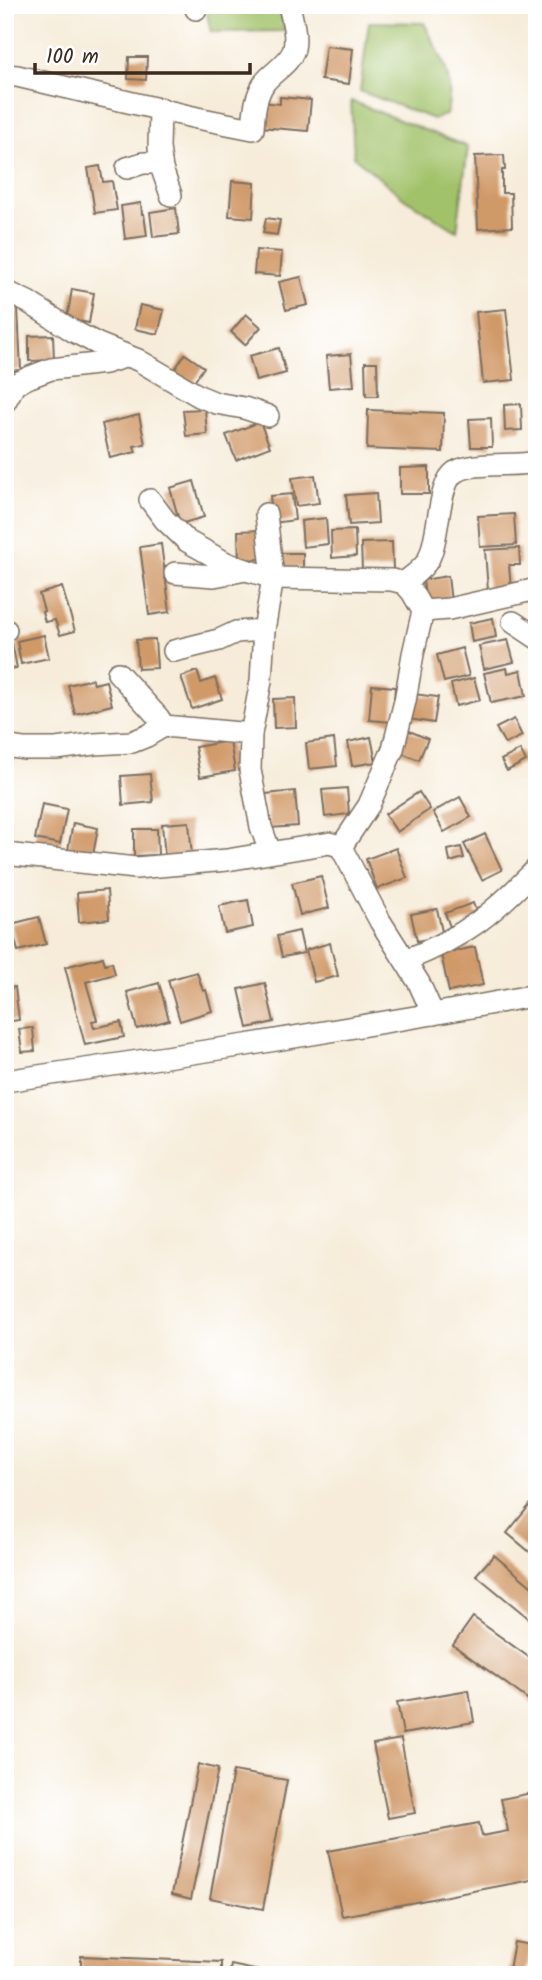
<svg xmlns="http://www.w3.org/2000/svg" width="542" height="1980" viewBox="0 0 542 1980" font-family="Kalam,sans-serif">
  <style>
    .green { fill: #a2c26b; stroke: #6e7644; stroke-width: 2 }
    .building { fill: #d09967 }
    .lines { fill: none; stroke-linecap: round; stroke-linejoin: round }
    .minor-casing { stroke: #7c6e5f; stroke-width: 24 }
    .minor { stroke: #fff; stroke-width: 21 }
  </style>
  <rect width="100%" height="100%" fill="#fff"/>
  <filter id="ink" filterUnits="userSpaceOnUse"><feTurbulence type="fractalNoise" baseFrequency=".0143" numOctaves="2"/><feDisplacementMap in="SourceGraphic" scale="14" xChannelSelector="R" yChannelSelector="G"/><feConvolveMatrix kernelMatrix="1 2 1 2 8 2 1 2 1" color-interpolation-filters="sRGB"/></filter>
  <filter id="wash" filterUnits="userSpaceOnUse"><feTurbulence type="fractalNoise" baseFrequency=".00686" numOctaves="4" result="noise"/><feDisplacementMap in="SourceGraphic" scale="28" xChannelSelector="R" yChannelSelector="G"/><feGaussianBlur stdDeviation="1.57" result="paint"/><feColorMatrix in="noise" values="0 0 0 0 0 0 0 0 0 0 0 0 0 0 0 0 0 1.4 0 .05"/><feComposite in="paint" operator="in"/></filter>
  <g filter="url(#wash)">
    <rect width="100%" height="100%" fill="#f6ecd9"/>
    <g class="green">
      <polygon points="205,5 279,5 285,31 211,32"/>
      <path d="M369,22L424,23C440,56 457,77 446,115L433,119L360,91Z"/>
      <polygon points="351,101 468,147 457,231 404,198 354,157"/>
    </g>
    <g id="blocks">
      <g class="building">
        <polygon points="326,46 353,49 349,84 321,80"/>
        <polygon points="129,57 147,57 146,80 128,79"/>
        <polygon points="280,97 311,100 308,131 260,127 261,102 280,104"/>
        <polygon points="504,155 505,170 502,170 502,193 511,193 512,227 478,229 475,156"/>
        <polygon points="100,166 103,182 112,181 117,210 95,213 88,168"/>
        <polygon points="232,181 255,183 253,218 229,216"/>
        <polygon points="141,203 142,214 144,214 147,236 125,239 121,206"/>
        <polygon points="176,208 179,234 153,237 150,212"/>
        <polygon points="266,218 280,220 277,235 263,233"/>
        <polygon points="256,250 282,252 280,276 254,274"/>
        <polygon points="301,277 308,305 286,310 279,282"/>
        <polygon points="72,289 94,293 89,323 67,319"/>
        <polygon points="140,305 164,310 158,334 135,329"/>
        <polygon points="18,308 21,370 5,371 5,309"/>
        <polygon points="506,309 514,380 483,383 476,312"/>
        <polygon points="246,314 261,327 245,345 231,332"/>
        <polygon points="53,335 54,360 29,361 29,336"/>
        <polygon points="279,348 286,373 256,381 249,356"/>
        <polygon points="185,354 204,367 190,388 171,375"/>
        <polygon points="351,354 354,386 329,388 326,356"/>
        <polygon points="365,362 377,362 378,396 366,396"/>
        <polygon points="521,404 522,430 505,431 504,405"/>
        <polygon points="205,409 207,434 186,436 183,410"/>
        <polygon points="368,410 444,413 443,452 367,449"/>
        <polygon points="139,415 145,444 134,446 136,452 110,458 102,424"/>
        <polygon points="491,418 492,447 471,447 469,419"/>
        <polygon points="260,422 270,447 236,460 226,435"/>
        <polygon points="429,467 429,494 400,494 400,468"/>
        <polygon points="315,475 319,503 296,506 292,478"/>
        <polygon points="194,481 204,517 180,524 170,488"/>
        <polygon points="376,493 378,523 349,525 346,495"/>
        <polygon points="292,494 295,520 273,523 270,496"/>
        <polygon points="514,514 516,545 480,547 478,516"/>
        <polygon points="326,518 328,544 303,547 301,521"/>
        <polygon points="263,530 264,559 239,560 238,531"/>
        <polygon points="355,530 356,556 332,558 331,531"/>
        <polygon points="392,542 393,569 362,570 361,543"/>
        <polygon points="161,544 170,612 149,615 140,547"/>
        <polygon points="519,548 520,565 509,565 511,590 488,591 485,550"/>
        <polygon points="280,553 303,553 303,568 281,568"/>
        <polygon points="448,576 451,602 426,606 423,580"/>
        <polygon points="62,587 75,631 60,635 55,620 45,622 42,612 44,611 39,594"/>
        <polygon points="493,618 496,637 472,642 469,623"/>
        <polygon points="44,635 49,658 21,664 17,641"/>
        <polygon points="155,639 157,668 138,669 136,640"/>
        <polygon points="508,640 514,662 484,669 479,646"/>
        <polygon points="12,643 17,668 5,670 5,644"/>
        <polygon points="462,648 469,676 444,682 437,655"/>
        <polygon points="507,668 508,673 521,670 526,696 491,703 484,673"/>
        <polygon points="197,671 201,683 215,678 222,699 192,709 181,677"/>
        <polygon points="474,678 480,700 456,706 451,684"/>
        <polygon points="92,679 94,684 106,681 112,705 75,714 68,685"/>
        <polygon points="372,685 395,687 392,722 369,720"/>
        <polygon points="413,694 438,697 434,723 409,719"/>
        <polygon points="295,698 296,727 274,728 273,699"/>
        <polygon points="514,719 522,736 505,744 496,728"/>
        <polygon points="405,729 428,739 419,760 396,751"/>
        <polygon points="371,737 376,762 352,766 348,742"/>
        <polygon points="334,739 337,766 309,769 306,743"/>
        <polygon points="230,741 235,771 200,777 195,747"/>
        <polygon points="520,750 526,761 507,771 501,760"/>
        <polygon points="150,774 153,802 123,805 121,776"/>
        <polygon points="347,788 349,814 325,817 322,790"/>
        <polygon points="295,791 298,826 269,828 266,794"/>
        <polygon points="419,792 430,809 397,832 385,814"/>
        <polygon points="460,797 471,817 444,832 433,812"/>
        <polygon points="42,804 67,809 60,844 35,839"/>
        <polygon points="189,822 192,856 165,858 162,824"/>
        <polygon points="73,823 98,828 93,855 68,850"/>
        <polygon points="134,829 157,829 158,855 134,856"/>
        <polygon points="485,834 502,870 482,880 464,844"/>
        <polygon points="461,847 464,858 450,862 448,850"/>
        <polygon points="396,848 407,878 377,889 366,859"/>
        <polygon points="321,876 329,908 300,915 292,883"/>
        <polygon points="107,890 109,919 79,922 77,893"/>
        <polygon points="248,900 253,927 225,933 219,906"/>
        <polygon points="473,903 478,917 450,927 445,913"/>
        <polygon points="437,909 443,936 417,941 411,914"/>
        <polygon points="39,917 46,944 18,951 11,924"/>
        <polygon points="299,931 304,953 282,957 277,936"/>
        <polygon points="330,943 338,976 314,982 306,950"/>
        <polygon points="475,947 483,985 449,992 441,954"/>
        <polygon points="103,957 105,964 112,962 115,974 86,982 97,1020 92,1021 94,1028 121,1022 124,1037 85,1045 65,967"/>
        <polygon points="197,972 203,991 206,990 212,1011 180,1021 168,980"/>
        <polygon points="159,983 169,1020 137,1029 127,992"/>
        <polygon points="265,983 274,1022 248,1028 239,989"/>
        <polygon points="15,987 19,1020 5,1022 5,989"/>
        <polygon points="33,1028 35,1051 22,1052 19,1029"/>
        <polygon points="537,1496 537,1558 507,1533"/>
        <polygon points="494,1555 537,1591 537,1625 476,1575"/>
        <polygon points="473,1617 537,1663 537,1706 453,1645"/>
        <polygon points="469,1690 474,1722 403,1734 397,1702"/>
        <polygon points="401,1739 415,1813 388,1818 373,1744"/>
        <polygon points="198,1764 218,1769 191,1899 172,1894"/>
        <polygon points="233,1771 287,1780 263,1909 210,1898"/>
        <polygon points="537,1792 537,1879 342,1916 328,1851 479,1823 482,1836 508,1831 501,1799"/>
        <polygon points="514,1942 531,1945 526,1975 508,1975"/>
        <polygon points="81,1956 221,1962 221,1975 81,1975"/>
        <polygon points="231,1965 274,1974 274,1975 229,1975"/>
      </g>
    </g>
  </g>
  <g filter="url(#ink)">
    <use href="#blocks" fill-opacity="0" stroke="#7c6e5f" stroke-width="2"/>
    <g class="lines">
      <g class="minor-casing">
        <g id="minor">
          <polyline points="196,5 196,9"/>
          <path d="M5,75L17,76L197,118L253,129C254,113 255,96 265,82C274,71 290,63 294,49C297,34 292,19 289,5"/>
          <polyline points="160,109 159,148 162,169 171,195"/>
          <polyline points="127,168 143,163 161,163"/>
          <polyline points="5,291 28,302 73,331 98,344 138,360 199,396 216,403 244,408 268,416"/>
          <polyline points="5,402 15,384 30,377 51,369 105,363 128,356"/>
          <polyline points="150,500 165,520 187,541 226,563 246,570 273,578 392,580 404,583 412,592 423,611 413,654 405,701 393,749 369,805 341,847"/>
          <polyline points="266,514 273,578 264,630 261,681 251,734 250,770 261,827 270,852"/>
          <polyline points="175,573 214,576 246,570"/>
          <path d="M404,583C412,576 423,569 428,560C440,538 437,484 455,472C474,461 514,467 537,462"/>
          <polyline points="423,611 449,609 537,589"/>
          <polyline points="513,622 537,638"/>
          <polyline points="5,630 6,630"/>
          <polyline points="174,651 219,640 236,632 264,630"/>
          <polyline points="118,673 158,717 164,726"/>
          <polyline points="5,746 24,749 56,749 94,744 132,742 147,736 164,726 251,734"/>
          <polyline points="5,854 136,868 227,860 330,843 341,847 380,921 419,983 433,1014"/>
          <path d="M406,960C465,937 494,913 537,868"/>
          <polyline points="5,1081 246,1045 433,1014 537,995"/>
        </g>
      </g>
      <use href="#minor" class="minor"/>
    </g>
  </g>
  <rect width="542" height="1980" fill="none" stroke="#fff" stroke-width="28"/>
  <path d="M35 63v10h215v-10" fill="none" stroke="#3b2a1e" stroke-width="3.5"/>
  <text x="46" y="63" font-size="21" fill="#3b2a1e" stroke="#ffffff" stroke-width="5" paint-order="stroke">100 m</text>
</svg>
